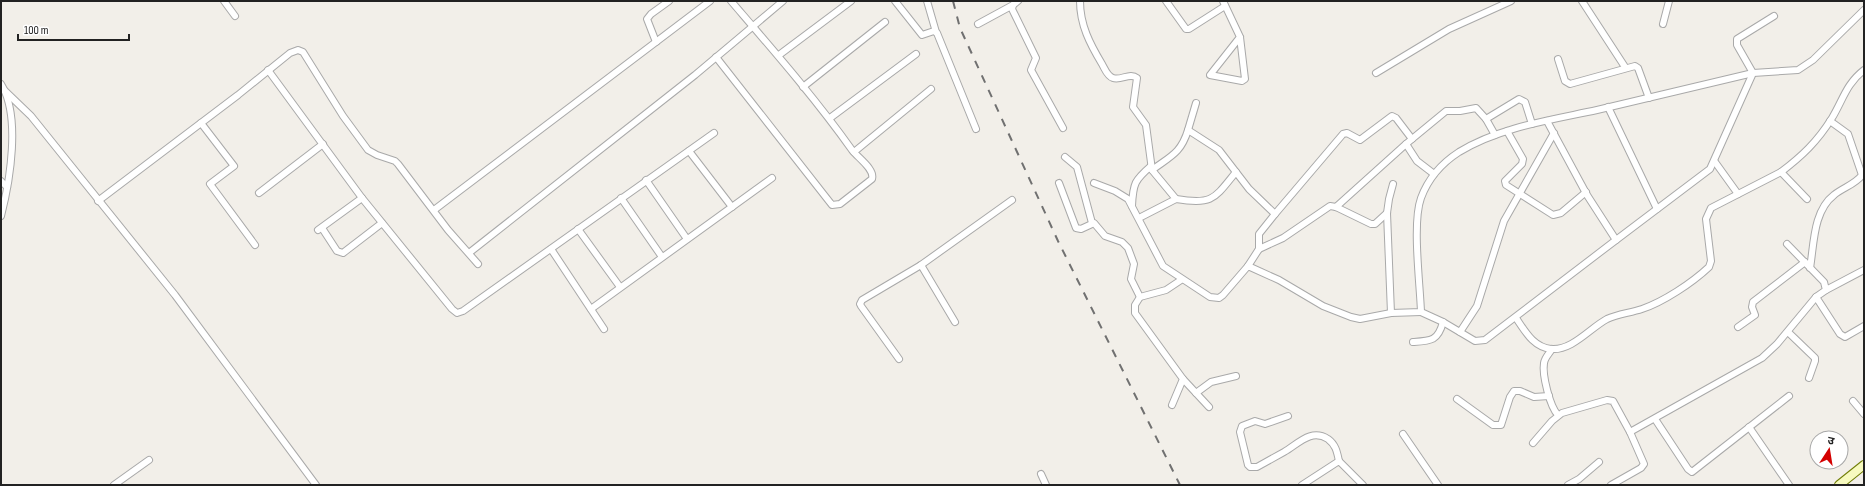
<svg xmlns="http://www.w3.org/2000/svg" width="1865" height="486" viewBox="0 0 1865 486" font-family="'Sofia Sans Condensed','Noto Sans Devanagari',sans-serif">
  <style>
    .lines { fill: none; stroke-linecap: round; stroke-linejoin: round }
    .street-casing { stroke: #a9a9a9; stroke-width: 8 }
    .secondary-casing { stroke: #707d05; stroke-width: 10 }
    .street { stroke: #fff; stroke-width: 6 }
    .secondary { stroke: #f7fabf; stroke-width: 8 }
    .rail { stroke: #707070; stroke-width: 2; stroke-dasharray: 8 8; stroke-linecap: butt }
  </style>
  <rect width="100%" height="100%" fill="#f2efe9"/>
  <g class="lines">
    <g class="street-casing">
      <g id="street">
        <polyline points="224,1 235,16"/>
        <polyline points="895,1 922,35 934,31 937,33 976,129"/>
        <polyline points="927,1 936,32"/>
        <polyline points="1018,1 1013,5 1012,9 1036,58 1031,70 1063,128"/>
        <path d="M1080,1C1080,25 1090,44 1102,64C1105,69 1107,76 1113,78C1121,81 1130,72 1137,78L1133,107L1146,125L1152,170L1176,199L1139,218"/>
        <polyline points="1166,1 1186,29 1189,29 1225,6"/>
        <polyline points="1223,1 1240,37 1245,79 1242,81 1210,75 1240,37"/>
        <polyline points="1582,1 1625,67"/>
        <polyline points="978,24 1013,5"/>
        <polyline points="1663,24 1669,1"/>
        <polyline points="656,42 647,19 651,14 669,1"/>
        <polyline points="779,55 851,1"/>
        <path d="M716,57L832,205L840,204L872,179C875,169 858,158 852,150C815,98 773,50 731,1"/>
        <polyline points="1558,59 1565,81 1570,84 1635,66 1638,68 1649,98"/>
        <polyline points="268,70 362,198 452,309 457,313 463,311 714,133"/>
        <polyline points="1376,73 1449,29 1511,1"/>
        <path d="M1,84C21,116 10,181 1,216"/>
        <polyline points="803,87 885,22"/>
        <polyline points="5,91 31,116 175,295 316,485"/>
        <polyline points="1608,107 1657,209"/>
        <polyline points="830,118 916,54"/>
        <polyline points="201,123 234,166 210,184 255,245"/>
        <polyline points="1188,130 1196,103"/>
        <polyline points="1507,131 1523,159 1522,164 1505,181 1506,185 1553,215 1561,213 1586,192"/>
        <polyline points="1495,135 1486,119 1519,99 1525,102 1532,124"/>
        <polyline points="1412,139 1446,111 1460,111 1476,108 1486,119"/>
        <polyline points="689,151 732,207"/>
        <polyline points="854,152 931,89"/>
        <polyline points="1065,157 1077,167 1092,223"/>
        <polyline points="1715,162 1738,194"/>
        <path d="M1152,170C1171,156 1181,153 1188,130L1219,150L1249,189L1275,214L1259,234V249L1248,266"/>
        <polyline points="646,180 687,239"/>
        <polyline points="1,181 7,187"/>
        <polyline points="1059,183 1076,228 1081,229 1094,223 1105,236 1122,242 1128,248 1134,264 1131,279 1140,297 1166,290 1181,280"/>
        <path d="M1094,183L1115,191L1128,199L1163,266L1210,297L1219,298L1223,295L1248,266L1279,280L1323,306L1351,317L1360,319L1391,313L1421,312C1420,283 1412,223 1421,198C1428,179 1442,163 1459,152C1500,127 1551,120 1597,110C1649,98 1701,85 1753,73L1798,70L1813,60L1864,10"/>
        <polyline points="259,193 323,144"/>
        <polyline points="621,198 662,257"/>
        <path d="M1176,199C1213,205 1214,199 1236,172"/>
        <path d="M1807,199L1781,172C1802,156 1817,142 1832,118C1843,100 1846,84 1864,70"/>
        <polyline points="98,201 238,95 290,53 298,50 303,52 343,116 368,150 377,155 395,161 398,164 448,230 478,264"/>
        <path d="M1132,206C1133,183 1135,180 1151,166"/>
        <polyline points="1336,207 1406,144"/>
        <polyline points="434,210 710,1"/>
        <polyline points="1275,214 1343,134 1347,133 1360,140 1392,116 1396,118 1412,139 1406,144 1417,161 1434,174"/>
        <polyline points="322,228 337,251 343,253 382,223"/>
        <polyline points="578,229 620,287"/>
        <polyline points="318,230 362,198"/>
        <polyline points="1616,240 1710,169 1753,73 1737,45 1737,39 1774,16"/>
        <polyline points="1787,244 1824,282 1826,290 1816,297 1840,334 1845,337 1864,326"/>
        <polyline points="551,249 604,329"/>
        <polyline points="1259,249 1283,238 1330,206 1336,207 1371,224 1375,224 1387,213"/>
        <polyline points="469,253 695,75 783,1"/>
        <polyline points="921,265 955,322"/>
        <path d="M1810,268C1814,245 1813,211 1834,195C1842,188 1856,184 1862,175L1848,134L1830,121"/>
        <polyline points="1826,290 1864,270"/>
        <polyline points="1140,297 1135,305 1135,313 1183,379 1172,405"/>
        <polyline points="591,309 772,178"/>
        <polyline points="1421,312 1443,322 1475,341 1485,340 1616,240 1587,195 1547,121"/>
        <polyline points="1391,313 1387,213 1389,199 1393,184"/>
        <path d="M1516,318C1525,331 1533,347 1551,349C1572,351 1590,328 1607,319C1618,314 1630,313 1642,309C1663,302 1692,283 1709,267L1711,261L1706,219L1711,208L1781,172"/>
        <polyline points="1738,327 1755,315 1752,307 1753,302 1805,262"/>
        <polyline points="1460,332 1477,306 1504,221 1554,133"/>
        <polyline points="1788,332 1815,358 1815,361 1809,378"/>
        <path d="M1413,342C1431,341 1438,341 1443,322"/>
        <path d="M1552,349C1549,354 1545,357 1544,363C1542,375 1550,407 1558,415"/>
        <polyline points="899,359 861,306 860,304 862,300 921,265 1012,200"/>
        <polyline points="1183,379 1209,407"/>
        <polyline points="1196,393 1211,382 1236,376"/>
        <polyline points="1457,399 1493,425 1501,425 1510,397 1514,391 1520,391 1534,397 1549,396"/>
        <polyline points="1853,401 1864,414"/>
        <path d="M1288,416L1265,424L1255,421L1242,426L1240,432L1248,465L1250,467H1257C1266,462 1275,457 1284,452C1298,444 1311,428 1328,439C1336,445 1337,452 1339,461"/>
        <polyline points="1655,419 1688,469 1692,472 1789,396"/>
        <polyline points="1749,427 1789,485"/>
        <polyline points="1403,434 1438,485"/>
        <polyline points="1533,443 1552,421 1562,413 1607,400 1613,401 1630,432"/>
        <polyline points="1041,474 1046,485"/>
        <polyline points="114,485 149,460"/>
        <polyline points="1302,485 1339,461 1363,485"/>
        <polyline points="1568,485 1579,479 1599,462"/>
        <polyline points="1611,485 1641,468 1644,464 1630,432 1762,358 1777,344 1816,297"/>
      </g>
    </g>
    <g class="secondary-casing">
      <polyline id="secondary" points="1839,485 1864,465"/>
    </g>
    <use href="#street" class="street"/>
    <use href="#secondary" class="secondary"/>
    <polyline class="rail" points="953,1 960,28 1058,241 1180,485"/>
  </g>
  <rect width="1865" height="486" fill="none" stroke="#222222" stroke-width="4"/>
  <g transform="translate(1829 450) rotate(12)"><circle r="19" fill="#ffffff" stroke="#a7a7a7"/>
  <path d="M0-3L7 15L0 10L-7 15Z" fill="#d40000"/>
  <text y="-6" font-size="11" font-weight="bold" text-anchor="middle" fill="#222222">उ</text>
  </g>
  <path d="M18 34v6h111v-6" fill="none" stroke="#222222" stroke-width="2"/>
  <text x="24" y="34" font-size="12" fill="#222222" stroke="#ffffff" stroke-width="3" paint-order="stroke">100 m</text>
</svg>
